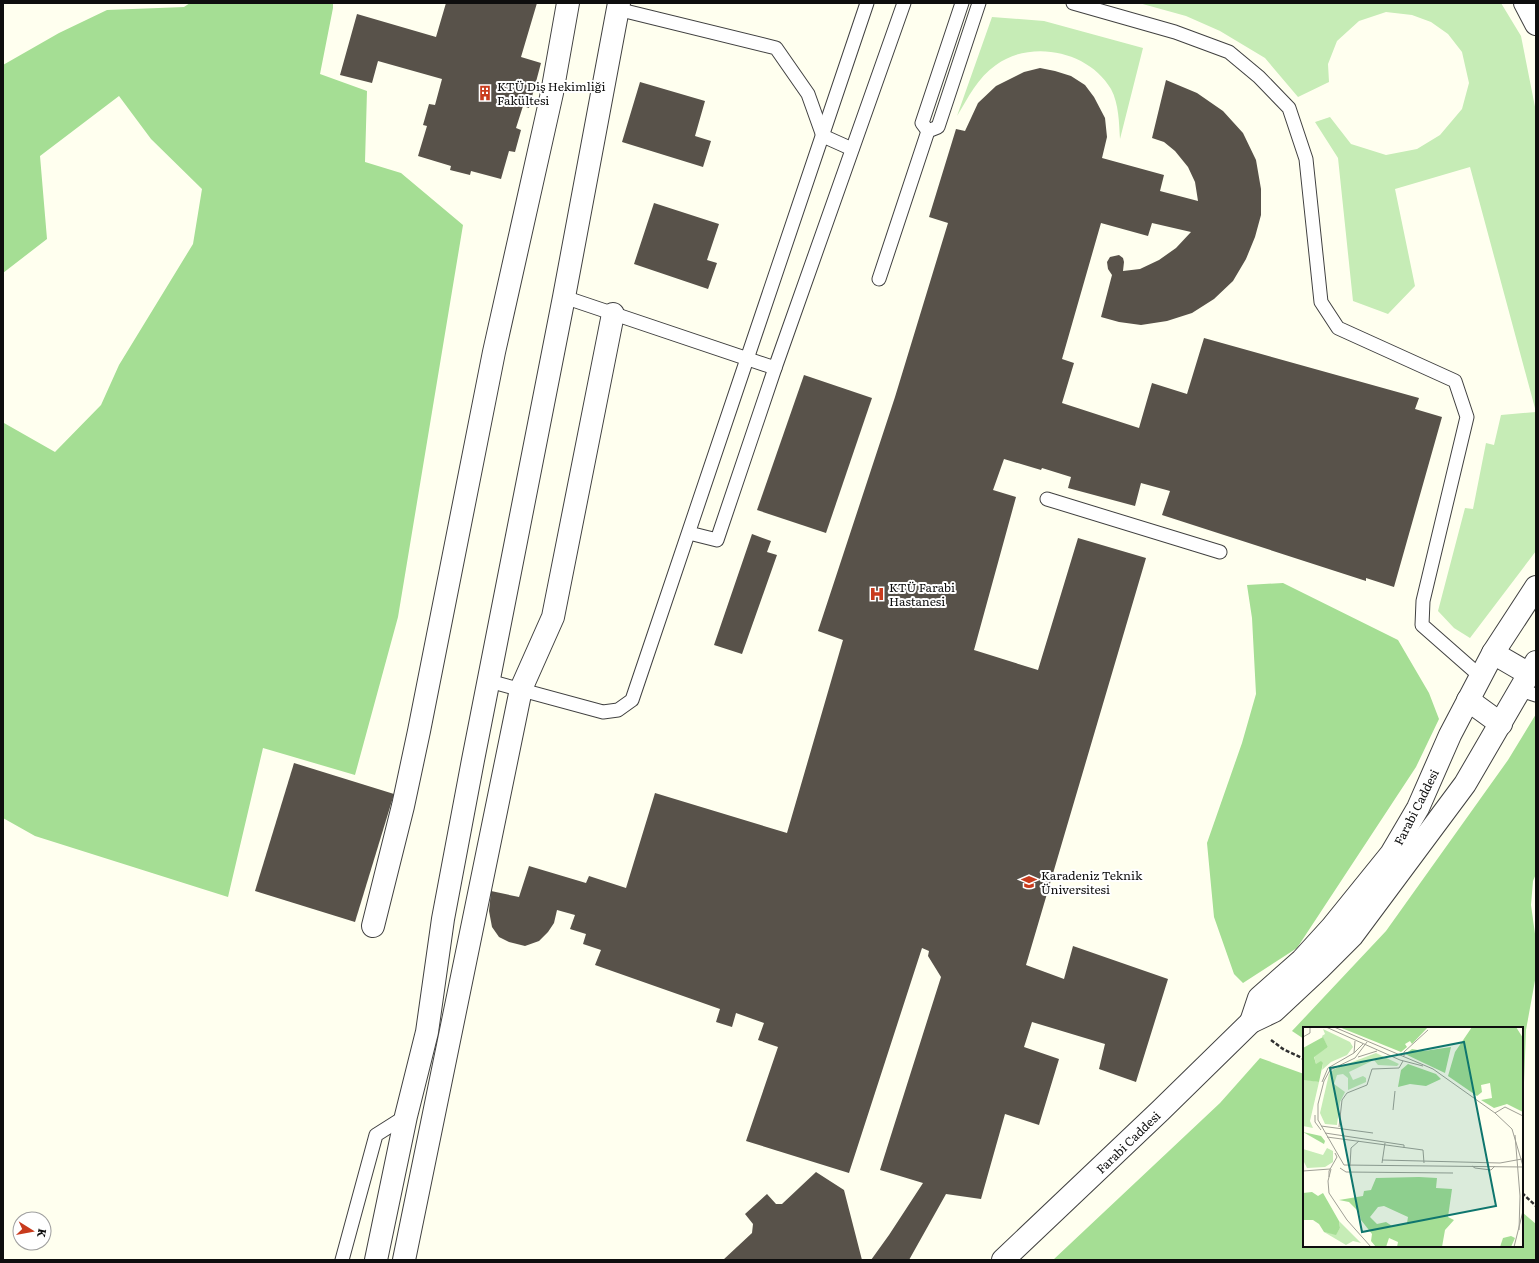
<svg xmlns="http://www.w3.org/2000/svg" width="1539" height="1263" viewBox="0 0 1539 1263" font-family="Literata,serif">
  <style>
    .green { fill: #c6ecb6 }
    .forest { fill: #a5de94 }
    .building { fill: #58524a }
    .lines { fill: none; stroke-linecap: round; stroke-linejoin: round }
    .service-casing { stroke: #414141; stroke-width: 15 }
    .minor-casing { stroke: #414141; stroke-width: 24 }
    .tertiary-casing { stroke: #414141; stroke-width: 24 }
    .path { stroke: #303030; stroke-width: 2.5; stroke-dasharray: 4 2; stroke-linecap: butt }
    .service { stroke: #fff; stroke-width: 13 }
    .minor { stroke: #fff; stroke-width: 22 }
    .tertiary { stroke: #fff; stroke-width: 22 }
    .labels { text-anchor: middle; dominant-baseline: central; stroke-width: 4; stroke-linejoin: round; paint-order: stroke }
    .poi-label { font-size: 12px; fill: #0e0e0e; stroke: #fff; text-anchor: start }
    .street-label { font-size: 12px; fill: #0e0e0e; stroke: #fff }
    .inset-road { fill: none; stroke: #9f9f95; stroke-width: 1 }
    .view { fill: #0f766e; fill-opacity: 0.15; stroke: #0f766e; stroke-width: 2 }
    .inset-edge { fill: none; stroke: #0e0e0e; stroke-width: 2 }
  </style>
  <rect width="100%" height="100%" fill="#ffffef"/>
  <g class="green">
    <polygon points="1139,3 1501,3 1521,36 1536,112 1536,412 1470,167 1395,189 1415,286 1388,314 1353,301 1338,158 1315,122 1330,117 1351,144 1386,155 1417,149 1440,135 1462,109 1469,83 1462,52 1448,34 1431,22 1412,15 1386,12 1359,21 1337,41 1328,64 1329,82 1298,97 1265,58 1220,31 1186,16"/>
    <path d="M992,17L1044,21L1143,48L1120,139C1119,123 1119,104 1111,89C1089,51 1031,39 996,65C978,77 968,98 957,116Z"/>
    <polygon points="1536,412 1536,551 1470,638 1454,628 1438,611 1465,508 1473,509 1486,443 1494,445 1501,415"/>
  </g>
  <g class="forest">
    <polygon points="190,3 333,3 333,8 320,74 367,91 365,162 401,173 463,225 398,617 355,775 263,748 228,897 35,836 3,818 3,413 4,423 55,452 101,405 119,365 193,244 202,189 151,139 119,96 40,156 47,239 3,273 3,65 59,33 107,10 184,7"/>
    <polygon points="1283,583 1398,640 1429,693 1439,719 1416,767 1297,948 1243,983 1234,974 1214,917 1207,843 1242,743 1256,694 1252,618 1247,585"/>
    <polygon points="1536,714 1536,874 1533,881 1531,905 1536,941 1536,975 1526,1030 1522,1135 1522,1028 1304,1028 1304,1039 1292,1031 1386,931 1508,760"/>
    <polygon points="1260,1058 1304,1074 1304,1246 1522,1246 1522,1212 1536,1224 1536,1260 1053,1260 1220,1103"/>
  </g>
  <g class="building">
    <polygon points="446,3 537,3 521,57 541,63 529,108 523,106 516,128 521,130 515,152 509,151 501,179 471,171 470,175 450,170 451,166 418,156 427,126 423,125 429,104 435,105 442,79 378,61 372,83 340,75 357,14 436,37"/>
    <polygon points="1040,68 1055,71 1071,76 1085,85 1094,97 1105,118 1107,137 1102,158 1164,175 1160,191 1198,201 1195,182 1188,167 1175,151 1164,142 1152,138 1166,80 1197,93 1223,111 1243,133 1256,160 1261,189 1261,215 1255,237 1246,259 1233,281 1214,299 1192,313 1167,321 1141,325 1119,322 1101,317 1112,275 1108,269 1107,262 1110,257 1119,255 1123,258 1124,262 1123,271 1140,269 1159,260 1176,248 1191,232 1152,223 1148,236 1101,223 1062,359 1074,363 1062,403 1139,428 1152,383 1187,394 1204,338 1419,398 1415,409 1442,417 1394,587 1366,578 1366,581 1162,515 1170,491 1141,483 1135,506 1068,488 1071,477 1042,468 1041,470 1004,459 993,490 1016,497 974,650 1038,670 1078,538 1146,558 1026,965 1064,979 1073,946 1168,979 1136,1082 1099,1069 1105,1044 1032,1022 1024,1047 1059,1059 1039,1125 1005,1114 981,1199 946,1194 909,1260 871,1260 889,1235 923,1183 880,1170 941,977 928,956 929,951 922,948 849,1173 746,1141 778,1047 758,1040 764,1023 736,1013 732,1027 716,1022 720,1009 595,965 601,950 583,944 586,934 570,929 575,915 557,910 554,923 548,932 539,941 525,946 509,942 499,937 492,927 489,911 491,891 519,897 529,866 586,883 589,876 626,888 655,793 787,833 843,640 818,631 895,397 948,223 929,217 956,129 965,131 978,103 996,86 1024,72"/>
    <polygon points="640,82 705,101 695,136 711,141 703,167 622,142"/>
    <polygon points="654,203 719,224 707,260 717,263 708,289 634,264"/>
    <polygon points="804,375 872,398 826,533 757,510"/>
    <polygon points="752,534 771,541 767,552 777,555 742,654 714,645"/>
    <polygon points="294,763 394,794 355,922 255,891"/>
    <polygon points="816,1172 844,1190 862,1260 723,1260 752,1233 753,1224 745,1214 767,1194 776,1204 782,1204"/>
  </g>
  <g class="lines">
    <g class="service-casing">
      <g id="service">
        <polyline points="1073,3 1175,32 1229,52 1259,77 1289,108 1306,159 1321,302 1338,328 1455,381 1467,417 1423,601 1422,625 1480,676"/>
        <polyline points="617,9 776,48 808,94 823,136 852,149"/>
        <polyline points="928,131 922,123 962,3"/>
        <polyline points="879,279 928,131 938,127 979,3"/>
        <polyline points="564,297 775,368"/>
        <polyline points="1047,499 1220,552"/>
        <polyline points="689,533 717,540 775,368 904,3"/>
        <polyline points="489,681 603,712 618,710 632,700 867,3"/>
        <polyline points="1520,690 1536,695"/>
        <polyline points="342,1260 376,1135 406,1116"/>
      </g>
    </g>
    <g class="minor-casing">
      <g id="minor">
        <polyline points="1525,3 1536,24"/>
        <polyline points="1493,653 1529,674"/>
        <polyline points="1468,700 1501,724"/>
        <polyline points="373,926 403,806 419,731 494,352 552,93 568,3"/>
        <polyline points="376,1260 406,1116 427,1032 443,919 473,760 564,297 619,3"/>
        <polyline points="404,1260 521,689 553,617 613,314"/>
      </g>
    </g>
    <g class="tertiary-casing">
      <g id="tertiary">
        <polyline points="1251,1022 1259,998 1302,960 1332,927 1391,854 1418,808 1450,735 1493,653 1536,587"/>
        <polyline points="1003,1260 1160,1111 1251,1022 1274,1011 1319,969 1352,936 1465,784 1536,662"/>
      </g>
    </g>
    <g class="path">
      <polyline points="1271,1040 1283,1049 1304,1059"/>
      <polyline points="1522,1193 1536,1206"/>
    </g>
    <use href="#service" class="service"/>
    <use href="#minor" class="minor"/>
    <use href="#tertiary" class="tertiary"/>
  </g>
  <defs>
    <g id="building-bare" transform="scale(1.2)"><path d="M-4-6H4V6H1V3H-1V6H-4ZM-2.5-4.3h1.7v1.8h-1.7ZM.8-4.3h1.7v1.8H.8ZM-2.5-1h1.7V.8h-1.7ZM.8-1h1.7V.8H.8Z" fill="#c83b1d" stroke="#fff" stroke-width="2.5" paint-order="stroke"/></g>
    <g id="hospital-bare" transform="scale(1.2)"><path d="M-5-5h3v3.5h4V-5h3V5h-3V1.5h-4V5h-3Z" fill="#c83b1d" stroke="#fff" stroke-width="2.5" paint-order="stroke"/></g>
    <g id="university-bare" transform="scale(1.2)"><path d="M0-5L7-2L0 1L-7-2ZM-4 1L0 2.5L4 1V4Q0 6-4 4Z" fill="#c83b1d" stroke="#fff" stroke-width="2.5" paint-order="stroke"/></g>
  </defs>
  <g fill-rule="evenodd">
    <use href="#building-bare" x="485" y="93"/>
    <use href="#hospital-bare" x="877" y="594"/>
    <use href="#university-bare" x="1029" y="882"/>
  </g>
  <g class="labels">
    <g class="poi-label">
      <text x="497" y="86">KTÜ Diş Hekimliği<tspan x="497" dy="14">Fakültesi</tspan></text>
      <text x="889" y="587">KTÜ Farabi<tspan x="889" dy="14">Hastanesi</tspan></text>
      <text x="1041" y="875">Karadeniz Teknik<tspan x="1041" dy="14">Üniversitesi</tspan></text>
    </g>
    <g class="street-label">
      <text transform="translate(1416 807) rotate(-63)">Farabi Caddesi</text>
      <text transform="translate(1128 1142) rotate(-44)">Farabi Caddesi</text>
    </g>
  </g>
  <g transform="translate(1303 1027)">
    <rect width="220" height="220" fill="#ffffef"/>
    <path d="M20,2L47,15L50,20L44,28L28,35L19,43L20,36L13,37L11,29L25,20L19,9L22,7ZM73,26L96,37L94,39L75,38L71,33L46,45L50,53L60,49L63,51V55L45,63V51L40,47L34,48L31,57L42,65L37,75L34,98L22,97L17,86L26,47L31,42ZM0,52L16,55L7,94L10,101L0,99ZM24,121L30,124V135L22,140L4,141L0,133V122L20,128ZM36,194L58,216L50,214L43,218L21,205L33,207L37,201Z" fill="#c6ecb6"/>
    <path d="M36,0H125L109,17L107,14L102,17L104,20L98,25ZM169,0H213L220,11V85L204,77L191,81L178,73L189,71L187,56L178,58L179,65L174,69L145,49L152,25ZM20,10L25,20L11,30L13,37L18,34L20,36L16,55L1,53L0,21ZM148,20L142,46L102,27L109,22L121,24ZM105,37L133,47L138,52L123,59L107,57L95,60L98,43ZM0,105L18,109L22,114L21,117ZM116,150L134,151L133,161L149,162L145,190L151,193L142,203L139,220H94L95,215L86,211L83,220H73L68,214L69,207L58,193L56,185L46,175L36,173L60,169L61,164L68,163L73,151ZM81,179L105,190L104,196L89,199L83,195L74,197L67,190L75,180ZM9,165L15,169L20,166L36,194L37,201L33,208L21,205L16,197L10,193H0V166ZM208,209L212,211L208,220H197L200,211Z" fill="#a5de94" fill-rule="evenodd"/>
    <path class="inset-road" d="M23,0L97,33L120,39M31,0L130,42L192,86L209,102L220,139M0,10L7,6V0M51,26L60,17M101,29V25L125,3M55,30L74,24M19,55L25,41L51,26L52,14M90,83L92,64M192,86L202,80L220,89M12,88V95L18,103M18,99L70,106M36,100L39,73L44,66L64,58L69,42L96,41L100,34M22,106L101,118V121M212,108L217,169L216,203M24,110L120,123L121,136M79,133L197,136L219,132M79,136L82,116M41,138L220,140M41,138L15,93V77L21,54L27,43L52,31L64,15M47,139L48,121L56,114M169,139L172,141L188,143L192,139M37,141L43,145L150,146M28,142L25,154L26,166L44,193L68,220M0,144L27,142M26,150V144L34,130L32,126M211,220L220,184"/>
    <path class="view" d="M161,15L193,179L59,205L27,41Z"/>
    <rect width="220" height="220" class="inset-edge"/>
  </g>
  <rect width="1539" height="1263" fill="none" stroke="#0e0e0e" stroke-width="8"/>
  <g transform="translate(32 1231) rotate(101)"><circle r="19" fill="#ffffff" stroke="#9f9f9f"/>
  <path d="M0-3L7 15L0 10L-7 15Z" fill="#c83b1d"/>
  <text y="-6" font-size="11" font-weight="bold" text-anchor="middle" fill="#0e0e0e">K</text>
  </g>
</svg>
